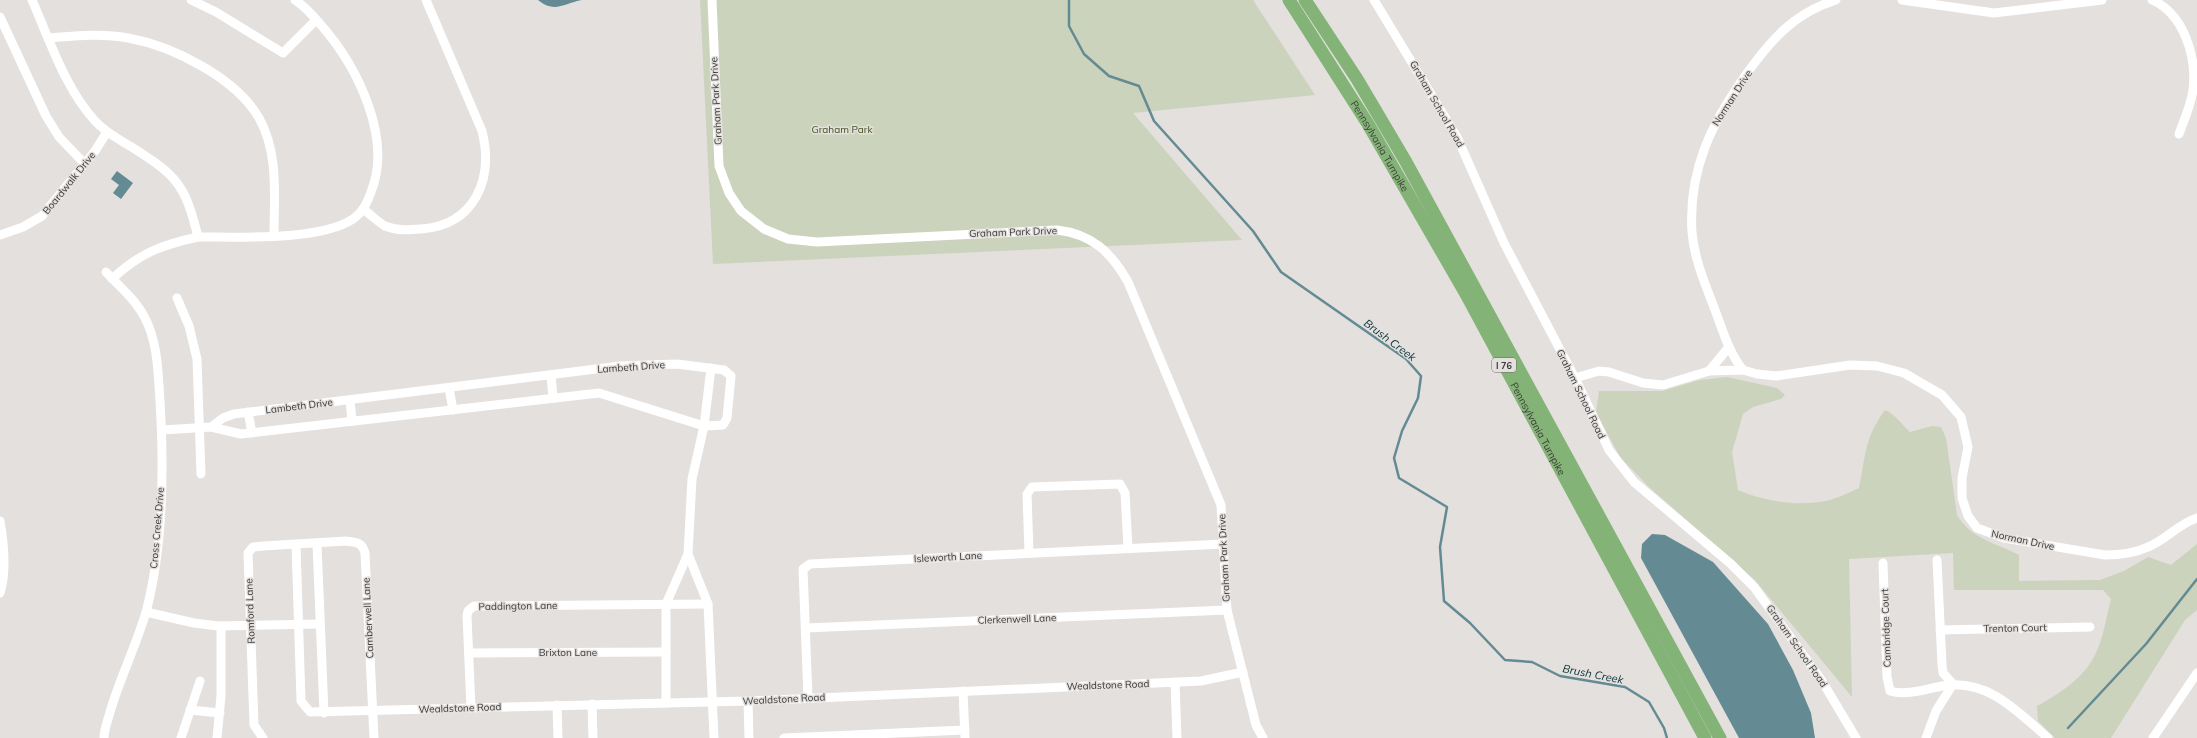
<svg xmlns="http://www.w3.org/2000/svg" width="2197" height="738" viewBox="0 0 2197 738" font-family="Mulish,sans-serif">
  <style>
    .green { fill: #cbd3bc }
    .water { fill: #648a93 }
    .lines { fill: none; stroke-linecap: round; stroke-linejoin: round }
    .stream { stroke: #648a93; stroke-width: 2.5 }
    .minor { stroke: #fff; stroke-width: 9 }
    .highway { stroke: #84b377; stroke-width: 13 }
    .labels { text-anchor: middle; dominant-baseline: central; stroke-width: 3; stroke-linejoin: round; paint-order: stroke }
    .shield { fill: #e3e0de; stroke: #6d6c6a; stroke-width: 1 }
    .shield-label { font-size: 9px; font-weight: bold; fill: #3b3a39 }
    .street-label { font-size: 10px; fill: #3b3a39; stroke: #e3e0de }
    .park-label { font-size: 10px; fill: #3e4c1b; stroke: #e3e0de }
    .water-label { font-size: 11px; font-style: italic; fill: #093138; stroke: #e3e0de }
  </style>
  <rect width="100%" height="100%" fill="#e3e0de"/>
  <g class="green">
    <polygon points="700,0 1253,0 1315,95 1133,113 1242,240 713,264"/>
    <path d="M1727,377L1777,388L1785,395L1781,399L1753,407L1743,414L1732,452L1738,490C1766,502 1800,507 1830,500C1840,497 1850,492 1859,488C1866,455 1864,439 1885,410C1896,415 1901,424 1910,432L1932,426L1941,427L1946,438L1957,515C1971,539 1996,543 2019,555V581L2100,580L2124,571L2148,557L2171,565L2197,544V610L2185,620L2111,738H2055L2038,721L2037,706C2054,697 2074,684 2086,669C2102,650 2105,622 2111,599L2103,590H1954L1953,553L1849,559L1852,697L1755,580L1649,487L1620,457L1596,412L1599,391H1662L1700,380Z"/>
  </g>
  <g class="water">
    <path d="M538,0H582C564,3 555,14 538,0Z"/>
    <polygon points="117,171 133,183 121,199 113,193 119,185 111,179"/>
    <polygon points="1652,534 1665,535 1713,562 1768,624 1793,670 1811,713 1815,738 1739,738 1641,558 1642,544"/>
  </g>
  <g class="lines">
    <g class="stream">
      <polyline points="1069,0 1069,26 1084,54 1109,76 1139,86 1154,121 1253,231 1281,272 1406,359 1421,376 1418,398 1402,431 1394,458 1399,478 1447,507 1440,547 1444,601 1470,623 1505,660 1532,662 1560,676 1625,687 1649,702 1664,728 1667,738"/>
      <polyline points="2068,728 2146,644 2197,579"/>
    </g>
    <g class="minor">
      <path d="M32,0C50,41 65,88 95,121C105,132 118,139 130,146C176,175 185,183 198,237"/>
      <polyline points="191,0 216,12 283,53 316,20"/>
      <path d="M712,0L719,166L729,193L741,211L764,229L788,239L817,242L1057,230C1092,234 1111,252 1128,282L1221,505L1227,610L1256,725L1263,738"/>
      <polyline points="1374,0 1457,137 1504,243 1575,378 1609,450 1634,482 1731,564 1754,587 1822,681 1856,738"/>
      <polyline points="1902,0 1994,13 2102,0"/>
      <path d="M2152,0C2184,14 2197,57 2193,90C2191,105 2184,120 2179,134"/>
      <polyline points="0,17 46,116 59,137 85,164"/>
      <path d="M49,38C75,36 101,33 128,38C173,46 236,78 259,118C279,153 274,197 274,235"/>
      <path d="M363,209C370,214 378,222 385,226C397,231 409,230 421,229C475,225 494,179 482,131L426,0"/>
      <polyline points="0,235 23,227 42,216 95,151 107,132"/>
      <path d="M112,279C140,253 161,245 198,237C238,237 320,241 353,219C363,212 367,203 371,192C393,138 357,66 321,25C313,16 306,7 295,0"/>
      <polyline points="177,298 189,326 197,359 201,474"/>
      <polyline points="711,368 704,426 692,479 688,554 708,604 714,738"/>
      <path d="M1743,370C1729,353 1723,331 1715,310C1706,286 1694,259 1692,232C1688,170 1712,122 1747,73C1772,39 1794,13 1836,0"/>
      <polyline points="1709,371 1729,347"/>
      <polyline points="551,375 553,398"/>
      <path d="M1575,378L1599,371L1609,372L1643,383L1663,385L1709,371L1743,370L1757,374L1776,376L1850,365L1877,366L1904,373L1942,395L1961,417L1968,447L1962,478V498L1968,516L1977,528L2004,538L2105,555C2119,555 2135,553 2148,547C2166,540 2178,524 2197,518"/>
      <polyline points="449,388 453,410"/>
      <polyline points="350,400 352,421"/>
      <polyline points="248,412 252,433"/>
      <polyline points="162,430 211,427 241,434 599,393 704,426 723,425 727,418 731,376 724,370 677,364 620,366 234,414 223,418 211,427"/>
      <path d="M0,521C4,544 7,571 0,593"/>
      <polyline points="317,544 324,713"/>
      <polyline points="296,545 301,701 310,712 748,701 1201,681 1243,672"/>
      <polyline points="1029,553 1027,494 1032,487 1120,484 1125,493 1128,548"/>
      <path d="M1883,563L1887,677L1890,691C1906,696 1926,689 1942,686C1987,678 2017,711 2048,738"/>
      <polyline points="146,612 194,623 218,626 319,624"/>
      <polyline points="806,628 1227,610"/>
      <polyline points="1940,630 2090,627"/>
      <polyline points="469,653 666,652"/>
      <polyline points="1175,682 1177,738"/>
      <polyline points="963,691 965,738"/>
      <polyline points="808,698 803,569 810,564 1224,544"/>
      <polyline points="748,701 749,738"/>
      <polyline points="666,703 666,604 688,554"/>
      <polyline points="592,704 593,738"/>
      <polyline points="557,705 558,738"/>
      <polyline points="471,708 467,616 468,611 474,606 708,604"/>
      <polyline points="190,710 220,713"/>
      <path d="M104,738C104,729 108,720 110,712C120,678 136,646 146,612C163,548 164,467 160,401C158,373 158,343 145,318C136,300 119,286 106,272"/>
      <polyline points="181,738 200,681"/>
      <polyline points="217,738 221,696 221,626"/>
      <path d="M263,738L254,725L248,553L253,547L263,546L346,541C356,542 362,542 365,553L374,738"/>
      <polyline points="784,738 965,730"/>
      <polyline points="1926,738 1936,711 1953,684 1943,673 1942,665 1937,560"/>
      <polyline points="2153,738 2197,673"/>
    </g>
    <g class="highway">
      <path id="s1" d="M1289,0L1368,124L1466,294L1705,738"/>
      <polyline points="1305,0 1357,79 1406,162 1720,738"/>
    </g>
  </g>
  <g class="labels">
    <rect class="shield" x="1492" y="358" width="24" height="14" rx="3"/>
    <g class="shield-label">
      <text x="1504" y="365">I 76</text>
    </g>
    <g class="street-label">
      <text transform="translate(1732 98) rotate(-57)">Norman Drive</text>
      <text transform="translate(716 101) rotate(-93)">Graham Park Drive</text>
      <text transform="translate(1437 104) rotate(60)">Graham School Road</text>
      <text stroke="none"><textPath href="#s1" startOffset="172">Pennsylvania Turnpike</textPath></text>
      <text transform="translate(69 183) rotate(-51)">Boardwalk Drive</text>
      <text transform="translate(1013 232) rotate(-2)">Graham Park Drive</text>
      <text transform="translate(631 367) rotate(-4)">Lambeth Drive</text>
      <text transform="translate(1581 394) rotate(64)">Graham School Road</text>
      <text transform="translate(299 406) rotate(-7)">Lambeth Drive</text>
      <text stroke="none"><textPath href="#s1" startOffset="496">Pennsylvania Turnpike</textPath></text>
      <text transform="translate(157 528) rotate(-85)">Cross Creek Drive</text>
      <text transform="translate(2023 540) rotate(12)">Norman Drive</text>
      <text transform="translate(948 557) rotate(-3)">Isleworth Lane</text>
      <text transform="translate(1224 558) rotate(-93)">Graham Park Drive</text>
      <text transform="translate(518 606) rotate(-1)">Paddington Lane</text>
      <text transform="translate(250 611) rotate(-92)">Romford Lane</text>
      <text transform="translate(368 618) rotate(-93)">Camberwell Lane</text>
      <text transform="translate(1017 619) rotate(-2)">Clerkenwell Lane</text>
      <text transform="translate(1886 628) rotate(-92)">Cambridge Court</text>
      <text transform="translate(2015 628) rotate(-1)">Trenton Court</text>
      <text transform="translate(1797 646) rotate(55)">Graham School Road</text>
      <text x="568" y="652">Brixton Lane</text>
      <text transform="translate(1108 685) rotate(-2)">Wealdstone Road</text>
      <text transform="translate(784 699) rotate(-3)">Wealdstone Road</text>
      <text transform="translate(460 708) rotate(-2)">Wealdstone Road</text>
    </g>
    <g class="park-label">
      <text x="842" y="129">Graham Park</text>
    </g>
    <g class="water-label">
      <text transform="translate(1390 340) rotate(37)">Brush Creek</text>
      <text transform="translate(1593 674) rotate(11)">Brush Creek</text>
    </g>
  </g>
</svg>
